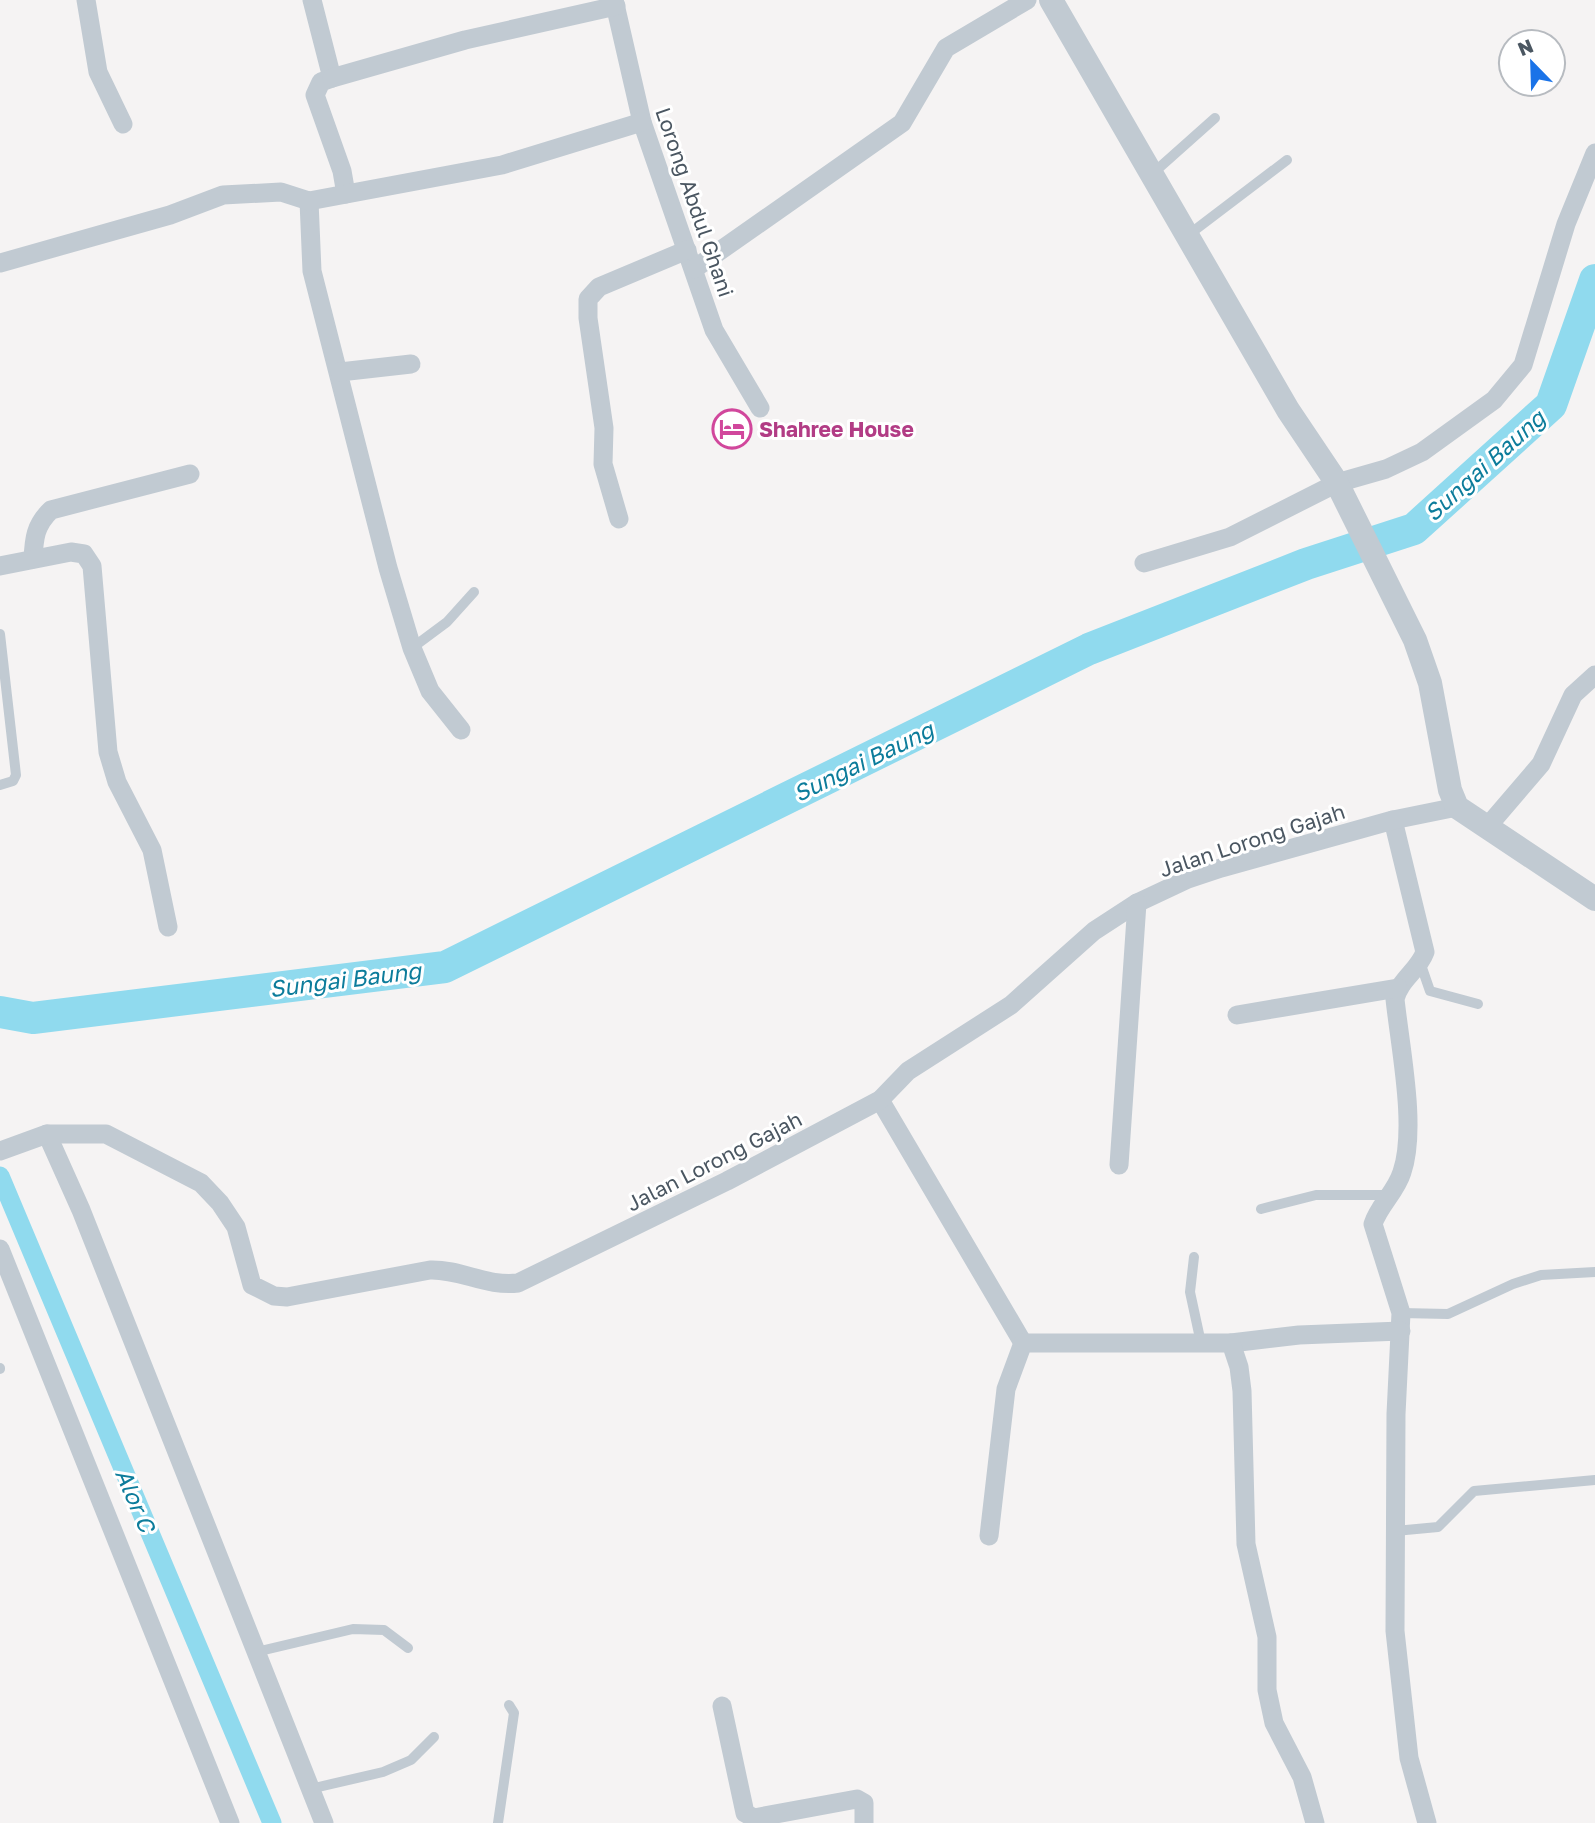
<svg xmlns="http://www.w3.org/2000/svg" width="1595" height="1823" viewBox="0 0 1595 1823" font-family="'Golos Text',sans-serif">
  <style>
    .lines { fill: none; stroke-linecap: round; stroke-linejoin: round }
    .canal { stroke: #90daee; stroke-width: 19 }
    .river { stroke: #90daee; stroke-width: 32 }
    .service { stroke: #c1cad2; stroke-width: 10 }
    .minor { stroke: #c1cad2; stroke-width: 19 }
    .tertiary { stroke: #c1cad2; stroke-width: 24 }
    .labels { text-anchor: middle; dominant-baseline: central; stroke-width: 6; stroke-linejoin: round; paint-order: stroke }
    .street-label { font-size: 21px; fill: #4a5661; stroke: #fff }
    .hotel-label { font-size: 21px; font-weight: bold; fill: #b23c85; stroke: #fff; text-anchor: start }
    .water-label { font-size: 23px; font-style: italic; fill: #0c7c9b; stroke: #fff }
  </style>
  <rect width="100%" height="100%" fill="#f5f3f3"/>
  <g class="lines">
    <polyline class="canal" points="0,1176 272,1823"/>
    <polyline class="river" points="0,1012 33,1018 445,967 1089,649 1306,564 1414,529 1551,405 1595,280"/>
    <g class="service">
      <polyline points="1151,175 1215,118"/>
      <polyline points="1187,236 1287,160"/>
      <polyline points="0,634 16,775 13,781 0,785"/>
      <polyline points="412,648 447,622 474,592"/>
      <polyline points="1421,965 1430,991 1478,1004"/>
      <polyline points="1261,1209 1316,1195 1388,1195"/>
      <polyline points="1194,1257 1190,1292 1201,1343"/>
      <polyline points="1401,1313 1448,1314 1513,1284 1541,1275 1595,1272"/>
      <polyline points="0,1368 0,1369"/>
      <polyline points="1395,1531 1438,1527 1474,1491 1595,1480"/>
      <polyline points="256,1652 353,1629 384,1630 408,1648"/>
      <polyline points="310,1789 383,1772 411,1760 434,1737"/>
      <polyline points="498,1823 514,1713 509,1705"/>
    </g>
    <g class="minor">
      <polyline points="86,0 98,72 123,124"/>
      <polyline points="312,0 332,78 321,82 315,95 342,171 346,194"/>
      <polyline points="614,0 642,122 714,330 760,408"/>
      <polyline points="332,78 465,40 616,6"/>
      <polyline points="309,201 312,271 388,568 412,648 430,691 461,730"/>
      <polyline points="0,263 170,215 223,195 281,192 309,201 502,165 642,122"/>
      <polyline points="694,269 902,123 946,48 1027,0"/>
      <polyline points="340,372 411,364"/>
      <polyline points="619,519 603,464 604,428 588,318 588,299 599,287 687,250"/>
      <path d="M33,559C34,539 35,525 51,510L190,474"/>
      <polyline points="1144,563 1230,537 1337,483 1386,469 1422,452 1494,400 1523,365 1566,224 1595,153"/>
      <polyline points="0,566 71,552 84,554 92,566 108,752 117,782 152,850 168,927"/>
      <path d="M1393,820L1425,952C1418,971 1400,979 1395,999C1400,1047 1417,1128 1402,1172C1396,1192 1379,1205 1373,1224L1401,1313L1396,1414L1395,1631L1409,1758L1427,1823"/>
      <polyline points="1488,826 1541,764 1573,695 1595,675"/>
      <polyline points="1237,1015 1398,988"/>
      <polyline points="880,1100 1023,1343"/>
      <polyline points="47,1134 81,1210 324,1823"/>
      <path d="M0,1151L47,1134H106L201,1183L220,1203L236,1227L252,1285L274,1296L287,1297L430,1270C461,1269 487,1287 518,1283L727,1181L880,1100L908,1071L1011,1005L1094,931L1137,903L1188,879L1221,868L1393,820L1457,807"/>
      <polyline points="1119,1165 1137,903"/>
      <polyline points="0,1249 230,1823"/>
      <polyline points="1231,1343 1299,1335 1401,1331"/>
      <polyline points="989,1536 1006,1389 1023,1343 1231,1343 1239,1367 1242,1391 1246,1544 1267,1637 1267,1690 1274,1723 1302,1777 1315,1823"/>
      <polyline points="722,1706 745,1813 754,1818 857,1799 864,1803 864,1823"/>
    </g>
    <polyline class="tertiary" points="1051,0 1288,410 1337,483 1415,640 1430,683 1450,790 1457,807 1595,899"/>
  </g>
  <defs>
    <g id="hotel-ring" transform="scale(2.0125)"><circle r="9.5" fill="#fff" stroke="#d1479c" stroke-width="1.5"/><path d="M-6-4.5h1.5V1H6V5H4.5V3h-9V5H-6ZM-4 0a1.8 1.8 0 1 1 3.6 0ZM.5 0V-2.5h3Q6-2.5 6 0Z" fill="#d1479c"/></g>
  </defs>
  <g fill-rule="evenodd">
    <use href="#hotel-ring" x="732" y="429"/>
  </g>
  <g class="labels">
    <g class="street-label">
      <text transform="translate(695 202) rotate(71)">Lorong Abdul Ghani</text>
      <text transform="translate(1252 840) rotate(-18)">Jalan Lorong Gajah</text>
      <text transform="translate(714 1161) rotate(-27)">Jalan Lorong Gajah</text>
    </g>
    <g class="hotel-label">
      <text x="759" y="429">Shahree House</text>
    </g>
    <g class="water-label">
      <text transform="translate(1484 465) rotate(-42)">Sungai Baung</text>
      <text transform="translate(863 761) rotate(-26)">Sungai Baung</text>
      <text transform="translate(345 979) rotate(-7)">Sungai Baung</text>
      <text transform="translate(136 1500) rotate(67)">Alor C</text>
    </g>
  </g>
  <g transform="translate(1532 63) rotate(337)"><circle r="33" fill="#ffffff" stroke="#b7bbc0" stroke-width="2"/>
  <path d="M0-5L12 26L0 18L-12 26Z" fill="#1a73e8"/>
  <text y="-10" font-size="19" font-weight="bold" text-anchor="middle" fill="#4a5661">N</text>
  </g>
</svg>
